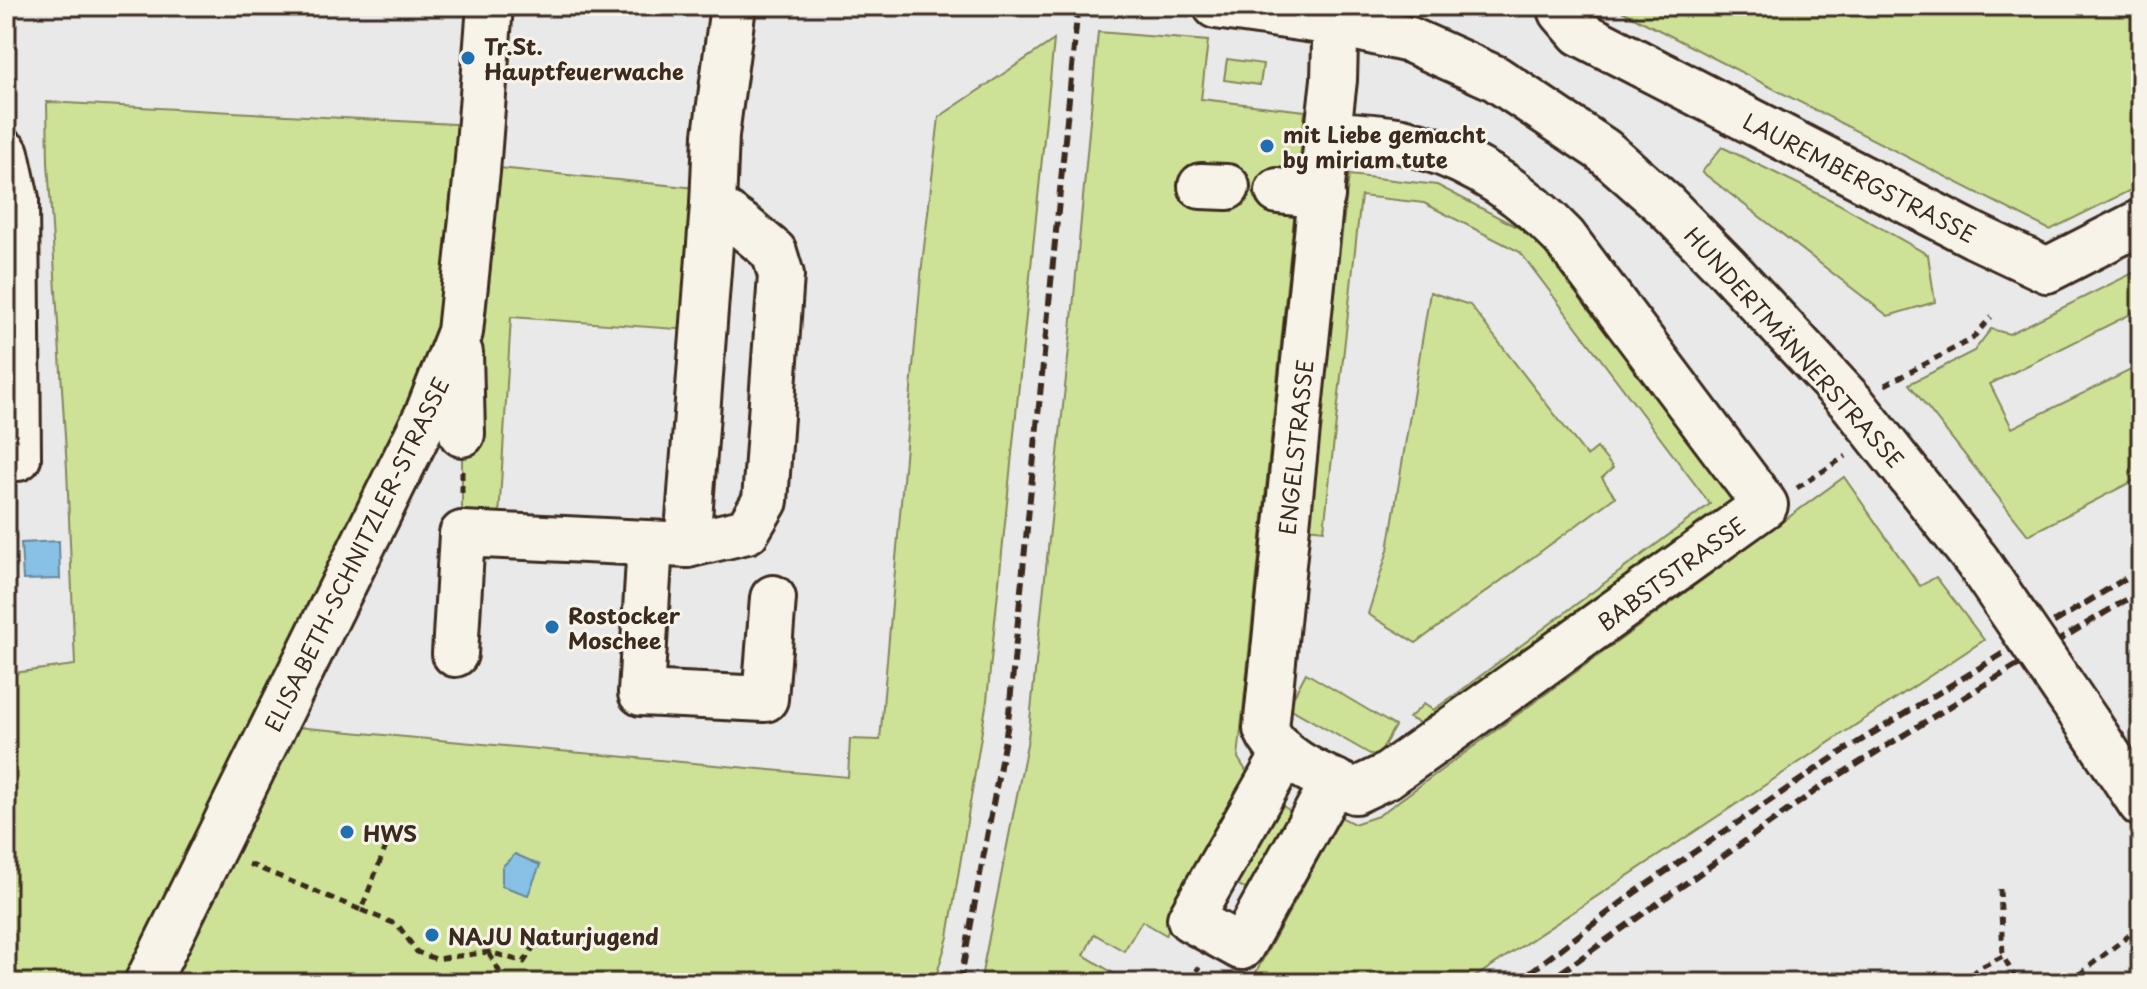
<svg xmlns="http://www.w3.org/2000/svg" width="2147" height="989" viewBox="0 0 2147 989" font-family="'Playpen Sans',sans-serif">
  <style>
    .green { fill: #cee297; stroke: #84865a; stroke-width: 2 }
    .water { fill: #87c1e6; stroke: #698596; stroke-width: 2 }
    .lines { fill: none; stroke-linecap: round; stroke-linejoin: round }
    .minor-casing { stroke: #3b2a1e; stroke-width: 50 }
    .path { stroke: #3b2a1e; stroke-width: 5; stroke-dasharray: 8 6; stroke-linecap: butt }
    .minor { stroke: #f7f3e8; stroke-width: 44 }
    .rail { stroke: #3b2a1e; stroke-width: 6; stroke-dasharray: 12 6; stroke-linecap: butt }
    .minor-bridge-casing { stroke: #3b2a1e; stroke-width: 50; stroke-linecap: butt }
    .minor-bridge { stroke: #f7f3e8; stroke-width: 44 }
    .poi-dot { fill: #1f6fb2; stroke: #f7f3e8; stroke-width: 3 }
    .labels { text-anchor: middle; dominant-baseline: central; stroke-width: 6; stroke-linejoin: round; paint-order: stroke }
    .poi-label { font-size: 22px; font-weight: bold; fill: #3b2a1e; stroke: #f7f3e8; text-anchor: start }
    .street-label { font-size: 22px; fill: #3b2a1e; stroke: #f7f3e8 }
  </style>
  <rect width="100%" height="100%" fill="#e9e9ea"/>
  <filter id="ink" filterUnits="userSpaceOnUse"><feTurbulence type="fractalNoise" baseFrequency=".0125" numOctaves="2"/><feDisplacementMap in="SourceGraphic" scale="16" xChannelSelector="R" yChannelSelector="G"/><feConvolveMatrix kernelMatrix="1 2 1 2 8 2 1 2 1" color-interpolation-filters="sRGB"/></filter>
  <g filter="url(#ink)">
    <g class="green">
      <polygon points="1612,6 2141,6 2141,185 2050,230"/>
      <polygon points="1098,32 1208,41 1201,99 1305,111 1238,758 1255,785 1166,935 1142,921 1124,951 1094,934 1084,955 1121,978 1119,983 980,983 1028,739 1071,330"/>
      <polygon points="1054,40 987,700 948,937 934,983 147,983 274,725 848,777 850,739 880,740 922,265 939,117"/>
      <polygon points="1227,59 1263,64 1260,85 1224,80"/>
      <polygon points="47,102 472,125 444,353 130,983 6,983 6,674 75,665 67,469 48,162"/>
      <polygon points="1722,147 1837,203 1928,255 1935,302 1888,316 1702,172"/>
      <polygon points="499,168 696,188 704,331 511,317 499,518 462,512 462,434"/>
      <polygon points="1349,175 1437,185 1538,238 1732,500 1426,726 1409,718 1424,704 1433,710 1459,692 1710,504 1520,252 1424,203 1361,196 1324,530 1307,528"/>
      <polygon points="2141,269 2141,309 1990,384 2012,428 2141,365 2141,477 2028,535 1909,384 1974,351 1991,329 2009,334"/>
      <polygon points="1430,292 1470,305 1587,456 1597,448 1613,468 1602,478 1615,497 1416,643 1368,614 1388,550"/>
      <polygon points="1844,477 1920,586 1936,577 1984,640 1466,983 1250,983 1341,817 1354,824 1378,816"/>
      <polygon points="1306,673 1395,726 1377,758 1288,707"/>
      <polygon points="1281,805 1302,818 1256,895 1235,883"/>
    </g>
    <g class="water">
      <polygon points="59,541 60,579 23,580 21,543"/>
      <polygon points="515,854 540,865 528,895 502,886 502,867"/>
    </g>
    <g class="lines">
      <g class="minor-casing">
        <g id="minor">
          <polyline points="1216,6 1335,23 1410,40 1495,78 1603,150 1664,204 1726,267 1853,404 1977,561"/>
          <polyline points="1560,6 1562,12 1580,33 1975,236 2047,270 2141,222"/>
          <path d="M1328,133C1352,136 1378,136 1402,141C1465,155 1520,191 1564,237L1765,505L1387,776L1355,791C1325,777 1280,762 1266,729L1325,157L1334,80L1336,6"/>
          <polyline points="6,153 16,199 18,458 6,458"/>
          <polyline points="1201,186 1227,187"/>
          <polyline points="1278,191 1322,196"/>
          <polyline points="460,353 462,434"/>
          <polyline points="650,544 641,693 765,699 773,598"/>
          <polyline points="687,545 713,205 716,135 733,6"/>
          <polyline points="455,654 462,534 687,545 747,531 765,501 781,275 774,252 744,227 713,205"/>
          <polyline points="2089,725 2141,804"/>
          <polyline points="1284,755 1190,919 1241,947 1334,781"/>
          <polyline points="147,983 428,413 460,332 477,171 490,6"/>
        </g>
      </g>
      <g class="path">
        <polyline points="1885,385 1972,339 1991,317"/>
        <polyline points="462,471 462,497"/>
        <polyline points="1797,488 1846,456"/>
        <polyline points="249,864 361,910 394,826"/>
        <polyline points="2000,889 2003,956"/>
        <polyline points="361,910 398,925 417,952 436,959 489,952 524,962 536,943"/>
        <polyline points="489,953 506,983"/>
        <polyline points="1189,983 1199,967"/>
        <polyline points="1960,983 1981,967 2003,956 2018,983"/>
        <polyline points="2068,983 2141,926"/>
      </g>
      <use href="#minor" class="minor"/>
      <g class="rail">
        <polyline points="960,983 1008,723 1078,6"/>
        <polyline points="1516,983 1634,893 1837,755 2141,569"/>
        <polyline points="1546,983 1825,784 1981,687 2141,591"/>
      </g>
      <g class="minor-bridge-casing">
        <polyline id="minor-bridge" points="1977,561 2089,725"/>
      </g>
      <use href="#minor-bridge" class="minor-bridge"/>
    </g>
  </g>
  <g class="poi-dot">
    <circle cx="468" cy="58" r="8"/>
    <circle cx="1267" cy="146" r="8"/>
    <circle cx="552" cy="627" r="8"/>
    <circle cx="347" cy="832" r="8"/>
    <circle cx="432" cy="935" r="8"/>
  </g>
  <g class="labels">
    <g class="poi-label">
      <text x="484" y="45">Tr.St.<tspan x="484" dy="25">Hauptfeuerwache</tspan></text>
      <text x="1283" y="133">mit Liebe gemacht<tspan x="1283" dy="25">by miriam tute</tspan></text>
      <text x="568" y="614">Rostocker<tspan x="568" dy="25">Moschee</tspan></text>
      <text x="363" y="832">HWS</text>
      <text x="448" y="935">NAJU Naturjugend</text>
    </g>
    <g class="street-label">
      <text transform="translate(1860 177) rotate(27)">LAUREMBERGSTRASSE</text>
      <text transform="translate(1795 347) rotate(48)">HUNDERTMÄNNERSTRASSE</text>
      <text transform="translate(1295 447) rotate(-84)">ENGELSTRASSE</text>
      <text transform="translate(356 554) rotate(-64)">ELISABETH-SCHNITZLER-STRASSE</text>
      <text transform="translate(1671 573) rotate(-36)">BABSTSTRASSE</text>
    </g>
  </g>
  <rect width="2147" height="989" fill="none" stroke="#f7f3e8" stroke-width="32"/>
  <rect x="16" y="16" width="2115" height="957" fill="none" stroke="#3b2a1e" stroke-width="3" filter="url(#ink)"/>
</svg>
